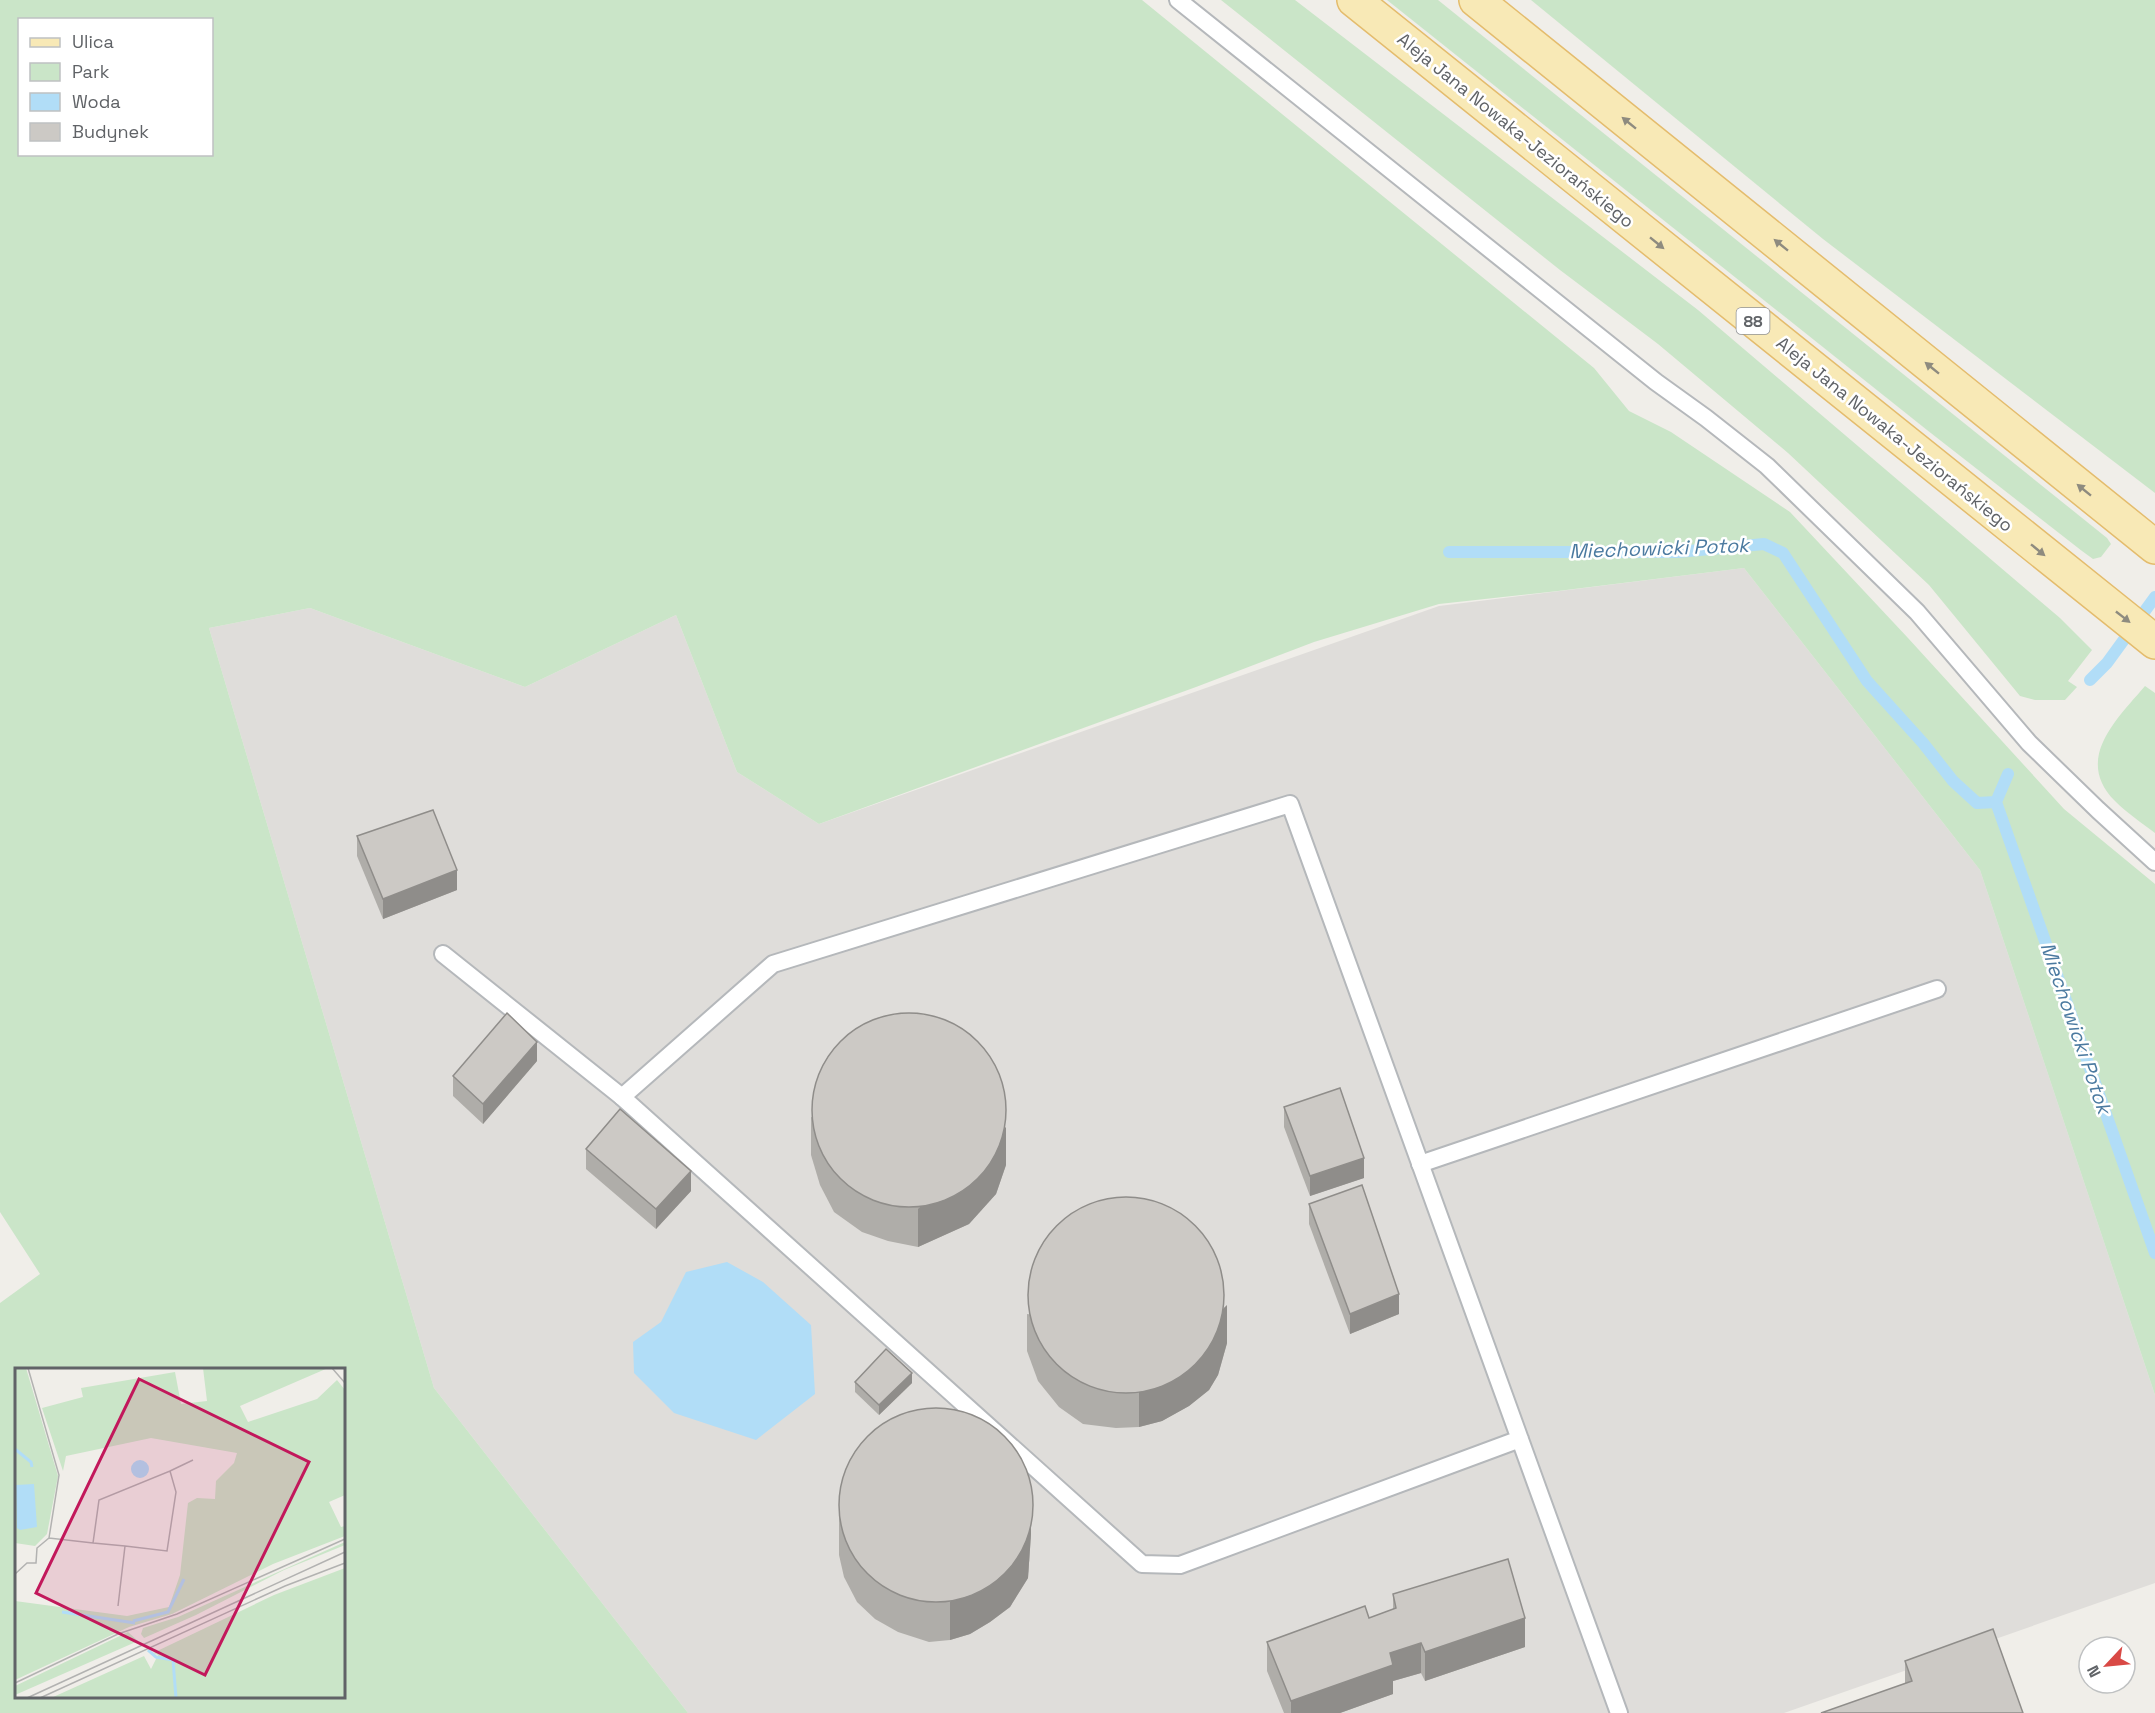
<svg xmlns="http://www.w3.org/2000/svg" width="2155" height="1713" viewBox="0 0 2155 1713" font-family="'Space Grotesk',sans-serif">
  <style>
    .industrial { fill: #dfddda }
    .green { fill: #cae5c8; fill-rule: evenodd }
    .water { fill: #b1ddf7 }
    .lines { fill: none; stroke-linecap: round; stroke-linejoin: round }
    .stream { stroke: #b1ddf7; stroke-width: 12 }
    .service-casing { stroke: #b5b8bb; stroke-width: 20 }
    .primary-casing { stroke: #e4bc6d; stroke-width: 36 }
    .service { stroke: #fff; stroke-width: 16 }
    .primary { stroke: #f8e9b6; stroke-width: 33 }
    .wall { fill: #afada9 }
    .shaded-wall { fill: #8f8d8a }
    .building { fill: #ccc9c5; stroke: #8f8d8a; stroke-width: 1.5 }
    .oneway { fill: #8e8b7f }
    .labels { text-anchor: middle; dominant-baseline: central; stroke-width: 5; stroke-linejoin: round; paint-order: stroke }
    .shield { fill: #fff; stroke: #909295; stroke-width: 1.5 }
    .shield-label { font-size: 16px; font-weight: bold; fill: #606367 }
    .street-label { font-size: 18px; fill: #606367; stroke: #fff }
    .water-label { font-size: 20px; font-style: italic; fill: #4b7aa0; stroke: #fff }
    .inset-river { fill: none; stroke: #b1ddf7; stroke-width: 3 }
    .inset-road { fill: none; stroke: #b2b2b1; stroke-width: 1.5 }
    .view { fill: #c2185b; fill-opacity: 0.15; stroke: #c2185b; stroke-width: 3 }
    .inset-edge { fill: none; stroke: #606367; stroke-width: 3 }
  </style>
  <rect width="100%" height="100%" fill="#f0eee9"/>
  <polygon class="industrial" points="1744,568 1980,870 2155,1395 2155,1583 1784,1713 688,1713 434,1388 209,628 310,608 525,687 676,615 737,772 819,824 1439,606"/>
  <g class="green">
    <path d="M0,0H1142L1594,368L1629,411L1671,432L1790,512L1908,638L2064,809L2155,884V1395L1980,870L1744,568L1558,591L1439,604L1314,642L1196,687L819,824L737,772L676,615L525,687L310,608L209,628L434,1388L688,1713H0V1303L40,1274L0,1212ZM20,20H212V154H20ZM16,1370H344V1696H16Z"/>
    <polygon points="1221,0 1295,0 1698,310 2060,618 2092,650 2068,681 2077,687 2065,700 2035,700 2020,696 1929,585 1788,453 1658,344 1560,270"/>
    <polygon points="1387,0 1438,0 2107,538 2111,544 2101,557 2093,559 2082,551 1927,430"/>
    <polygon points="1531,0 2155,0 2155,493 1823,239"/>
    <path d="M2145,686L2155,693V833C2142,823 2127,813 2115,801C2073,759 2118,718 2145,686Z"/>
  </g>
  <polygon class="water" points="727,1262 763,1282 811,1325 815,1394 756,1440 674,1413 634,1373 633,1342 661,1322 686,1272"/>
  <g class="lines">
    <g class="stream">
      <polyline points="1449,552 1678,552 1764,544 1783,553 1867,681 1923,743 1953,781 1977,803 1996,802"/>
      <polyline points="2090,680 2107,663 2155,597"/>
      <polyline points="2008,774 1996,802 2155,1253"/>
    </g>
    <g class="service-casing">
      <g id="service">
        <polyline points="1178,0 1656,382 1706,418 1767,466 1917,612 2029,743 2098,810 2155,862"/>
        <polyline points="443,954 622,1097"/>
        <polyline points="1420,1164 1937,989"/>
        <path d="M1520,1439L1180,1565L1142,1564L622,1097L773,964L1290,804C1399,1107 1509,1410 1619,1713"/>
      </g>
    </g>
    <g class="primary-casing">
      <g id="primary">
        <polyline points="1354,0 2155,642"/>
        <polyline points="1476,0 2155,547"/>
      </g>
    </g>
    <use href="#service" class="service"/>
    <use href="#primary" class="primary"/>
  </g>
  <g class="wall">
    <polygon points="357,836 457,890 383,919 357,856"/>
    <polygon points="537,1061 483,1124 453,1096 453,1076"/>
    <polygon points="1284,1107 1364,1178 1310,1196 1284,1127"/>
    <polygon points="811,1117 1006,1165 996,1194 969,1224 918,1247 888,1241 862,1232 834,1212 820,1185 811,1155"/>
    <polygon points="586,1149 691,1191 656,1229 586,1169"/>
    <polygon points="1309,1204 1399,1314 1350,1334 1309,1224"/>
    <polygon points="1027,1314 1227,1343 1218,1375 1209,1390 1189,1406 1162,1421 1139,1427 1116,1428 1083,1424 1059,1407 1038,1381 1027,1351"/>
    <polygon points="855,1382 912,1383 879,1415 855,1392"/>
    <polygon points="839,1517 1031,1534 1028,1578 1010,1607 990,1622 970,1634 950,1640 929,1642 898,1632 875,1619 857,1602 844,1577 839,1555"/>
    <polygon points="1393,1594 1525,1647 1425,1681 1421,1673 1393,1681 1393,1694 1340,1713 1284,1713 1267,1671 1267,1642 1369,1618 1393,1609"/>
    <polygon points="1905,1661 2023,1713 1905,1683"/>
  </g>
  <g class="shaded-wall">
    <polygon points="457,870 457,890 383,919 383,899"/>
    <polygon points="537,1042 537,1061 483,1124 483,1104"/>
    <polygon points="1006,1127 1006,1165 996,1194 969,1224 918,1247 918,1209"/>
    <polygon points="1364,1158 1364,1178 1310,1196 1310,1176"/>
    <polygon points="691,1171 691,1191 656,1229 656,1209"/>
    <polygon points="1399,1294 1399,1314 1350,1334 1350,1314"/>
    <polygon points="1227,1305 1227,1343 1218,1375 1209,1390 1189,1406 1162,1421 1139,1427 1139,1389"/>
    <polygon points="912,1373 912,1383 879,1415 879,1405"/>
    <polygon points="1031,1496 1031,1534 1028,1578 1010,1607 990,1622 970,1634 950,1640 950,1602"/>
    <polygon points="1525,1618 1525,1647 1425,1681 1425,1652"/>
    <polygon points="1421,1643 1421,1673 1393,1681 1393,1694 1340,1713 1291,1713 1291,1701 1390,1653"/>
  </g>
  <g class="building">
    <polygon points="433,810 457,870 383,899 357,836"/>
    <polygon points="507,1013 537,1042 483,1104 453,1076"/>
    <circle cx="909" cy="1110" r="97"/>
    <polygon points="1340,1088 1364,1158 1310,1176 1284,1107"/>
    <polygon points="620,1109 691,1171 656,1209 586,1149"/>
    <polygon points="1362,1185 1399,1294 1350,1314 1309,1204"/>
    <circle cx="1126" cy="1295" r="98"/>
    <polygon points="886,1349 912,1373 879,1405 855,1382"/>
    <circle cx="936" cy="1505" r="97"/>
    <polygon points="1508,1559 1525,1618 1425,1652 1421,1643 1390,1653 1393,1665 1291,1701 1267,1642 1365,1606 1369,1618 1396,1608 1393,1594"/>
    <polygon points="1993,1629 2023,1713 1821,1713 1912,1681 1905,1661"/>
  </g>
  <defs><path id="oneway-solid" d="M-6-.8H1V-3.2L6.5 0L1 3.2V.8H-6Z" transform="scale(1.5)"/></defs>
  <g class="oneway">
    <use href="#oneway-solid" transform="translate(1629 123) rotate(-141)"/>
    <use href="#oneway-solid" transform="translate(1657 243) rotate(39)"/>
    <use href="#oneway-solid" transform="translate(1781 245) rotate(-141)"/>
    <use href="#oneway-solid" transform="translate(1932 368) rotate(-141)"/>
    <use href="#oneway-solid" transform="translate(2084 490) rotate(-141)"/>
    <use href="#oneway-solid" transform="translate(2038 550) rotate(39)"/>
    <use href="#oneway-solid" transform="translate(2123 617) rotate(38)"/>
  </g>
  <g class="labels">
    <rect class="shield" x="1736.5" y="308" width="33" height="26" rx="4.5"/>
    <g class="shield-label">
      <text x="1753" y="321">88</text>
    </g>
    <g class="street-label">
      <text transform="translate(1516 130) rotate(39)">Aleja Jana Nowaka-Jeziorańskiego</text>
      <text transform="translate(1895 434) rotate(39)">Aleja Jana Nowaka-Jeziorańskiego</text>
    </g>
    <g class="water-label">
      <text transform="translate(1659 548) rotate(-2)">Miechowicki Potok</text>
      <text transform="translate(2076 1028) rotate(71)">Miechowicki Potok</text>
    </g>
  </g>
  <g transform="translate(15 1368)">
    <rect width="330" height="330" fill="#f0eee9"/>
    <path d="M0,0H11L43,108L32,166L20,178L0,175ZM188,0H313L225,38L233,54L302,31L322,12L330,22V127L314,134L326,159L330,158V168L258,196L157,246L114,259L0,312V233L112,248L154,239L165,207L173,135L182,130L200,131L201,113L219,95L222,85L136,70L51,88L48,103L27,40L68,29L66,20L160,4L166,36L192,33ZM330,174V177L269,202L181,247L129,270L126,266L128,260L163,249ZM330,200V330H36L129,288L136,301L143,287L138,285L259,227ZM113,264L123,273L0,327V318Z" fill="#cae5c8"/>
    <path d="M116 101a9 9 0 1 1 18 0a9 9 0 1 1-18 0ZM19,116L22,159L5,162L2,160L1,117Z" fill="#b1ddf7"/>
    <path class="inset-river" d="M0,81L16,94L17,99M47,244L120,255M118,253L153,244L169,211M133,282L141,289L158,292L161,330"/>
    <path class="inset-road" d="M13,0L44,107L34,170M317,0L330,15M155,103L178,92M0,206L12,195H21L22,180L34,170L78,175L110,178L152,183L161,124L155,103L84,132L78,175M103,238L110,178M0,315L103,266L162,246L330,171M12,330L330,184M25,330L270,218L330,195"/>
    <path class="view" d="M124,11L294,94L190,307L21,225Z"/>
    <rect width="330" height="330" class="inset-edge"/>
  </g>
  <rect x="18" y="18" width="195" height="138" fill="#ffffff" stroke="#bfc1c2" stroke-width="1.5"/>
  <rect x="30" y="38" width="30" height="9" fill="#f8e9b6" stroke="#bfc1c2" stroke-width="1.5"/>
  <text x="72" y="48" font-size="18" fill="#606367">Ulica</text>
  <rect x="30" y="63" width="30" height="18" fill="#cae5c8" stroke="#bfc1c2" stroke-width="1.5"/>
  <text x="72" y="78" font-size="18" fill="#606367">Park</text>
  <rect x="30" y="93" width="30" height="18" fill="#b1ddf7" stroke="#bfc1c2" stroke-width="1.5"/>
  <text x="72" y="108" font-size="18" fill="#606367">Woda</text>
  <rect x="30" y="123" width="30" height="18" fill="#ccc9c5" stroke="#bfc1c2" stroke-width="1.5"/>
  <text x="72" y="138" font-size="18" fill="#606367">Budynek</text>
  <g transform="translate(2107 1665) rotate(244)"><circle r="28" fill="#ffffff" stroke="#bfc1c2" stroke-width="1.5"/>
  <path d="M0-4.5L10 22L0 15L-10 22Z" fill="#d94945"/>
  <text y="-9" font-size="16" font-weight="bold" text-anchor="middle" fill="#606367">N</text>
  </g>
</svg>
